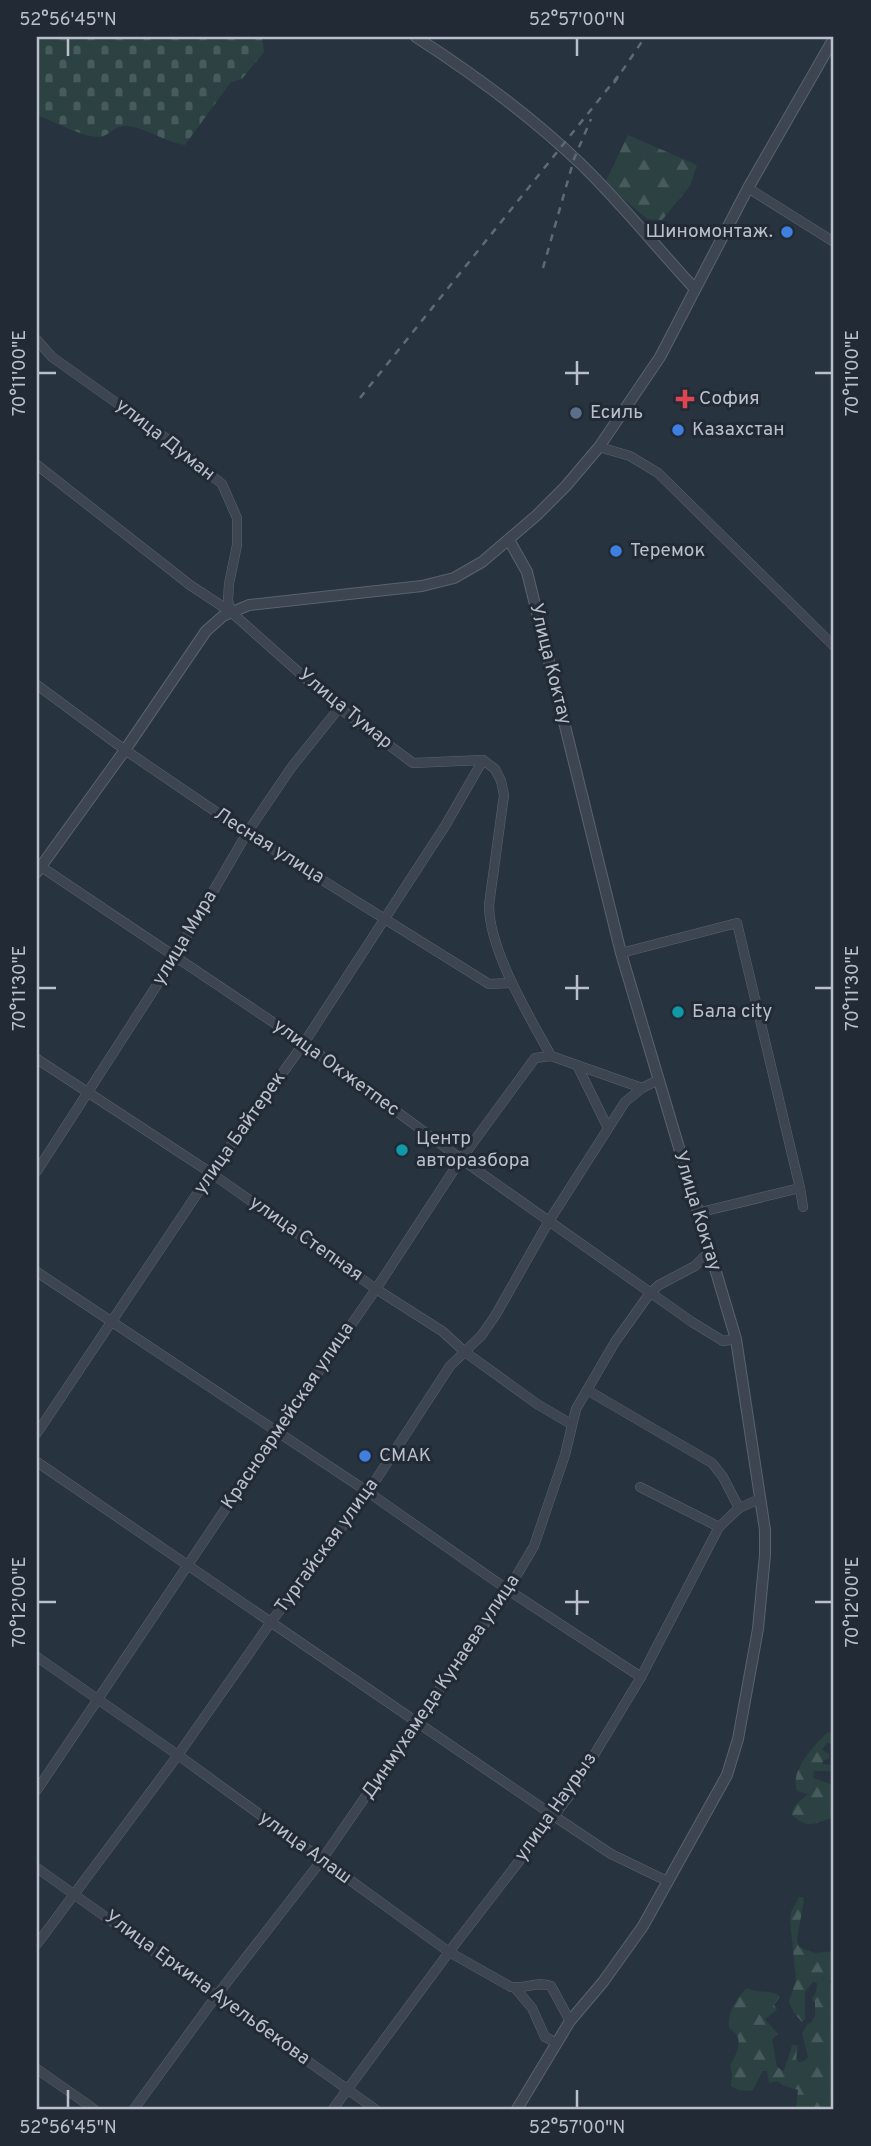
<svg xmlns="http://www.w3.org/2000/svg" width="871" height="2146" viewBox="0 0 871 2146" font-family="Overpass,sans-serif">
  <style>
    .forest { fill: url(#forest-firs) }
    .cemetery { fill: url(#cemetery-stones) }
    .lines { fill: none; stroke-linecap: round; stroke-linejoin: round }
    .minor-casing { stroke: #5a636d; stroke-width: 10 }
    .tertiary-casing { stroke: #5a636d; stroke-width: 12 }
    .minor { stroke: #3c4550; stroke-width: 9 }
    .tertiary { stroke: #3c4550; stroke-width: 10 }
    .rail { stroke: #5f6a76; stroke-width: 2.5; stroke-dasharray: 7 7; stroke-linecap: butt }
    .ticks { fill: none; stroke: #b9c0ca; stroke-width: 2.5 }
    .shop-dot { fill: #3f7fe0; stroke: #212a35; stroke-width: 2.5 }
    .health-dot { fill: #e0444e; stroke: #212a35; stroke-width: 2.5 }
    .service-dot { fill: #5c6f8a; stroke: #212a35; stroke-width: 2.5 }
    .culture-dot { fill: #0f9aa8; stroke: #212a35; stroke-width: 2.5 }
    .labels { text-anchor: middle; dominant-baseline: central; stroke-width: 6; stroke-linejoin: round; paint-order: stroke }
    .poi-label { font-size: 19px; fill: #b9c0ca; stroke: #212a35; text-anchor: start }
    .street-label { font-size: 19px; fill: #b9c0ca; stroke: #212a35 }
    .neatline { fill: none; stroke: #b9c0ca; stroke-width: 2.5 }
    .ticks-label { font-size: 18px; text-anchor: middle; fill: #b9c0ca }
  </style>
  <defs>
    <pattern id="forest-firs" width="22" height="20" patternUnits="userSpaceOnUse" patternTransform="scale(1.75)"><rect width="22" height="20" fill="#2b4142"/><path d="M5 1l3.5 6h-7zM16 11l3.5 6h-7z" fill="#485b5c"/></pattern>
    <pattern id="cemetery-stones" width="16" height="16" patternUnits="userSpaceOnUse" patternTransform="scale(1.75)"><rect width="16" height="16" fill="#2b4142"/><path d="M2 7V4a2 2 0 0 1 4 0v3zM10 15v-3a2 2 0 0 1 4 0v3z" fill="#485b5c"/></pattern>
  </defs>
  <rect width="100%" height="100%" fill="#283340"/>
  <g class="forest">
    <polygon points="628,135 697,165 690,186 662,220 647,219 605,183"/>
    <path d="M828,1732L834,1735V1744L827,1743L822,1750L829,1754V1758L823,1761V1764L834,1765V1771H814L813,1778L834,1785V1819L831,1818C813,1824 808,1829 792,1815C792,1805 801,1800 808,1794L797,1791C789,1772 814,1745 828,1732Z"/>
    <path d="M799,1897H803L804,1900L797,1939L799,1947L815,1953L834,1951V1977L829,1982L834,1984V1999L830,2003L834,2007V2020L830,2022L834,2027V2109H796L798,2090L782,2085L778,2081L769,2083L767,2071H763L752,2091L738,2090L731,2086L732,2075L730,2066C737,2052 746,2038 729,2028C727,2013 736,1998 747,1988C758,1994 769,1989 780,1996L774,2005L777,2010L765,2019L778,2034L772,2039L777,2067L784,2071L792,2045H798L796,2059L799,2062L804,2061L808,2057L802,2034L807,2024L811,2023L815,2016V2002L812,1999L816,1992L817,1983L813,1982L805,1992V2019L802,2022L794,2013L789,2002L796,1980L790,1921L791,1912Z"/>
  </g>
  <path class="cemetery" d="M37,37H262L264,52L242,79L230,83L185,145C165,142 148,129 128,126C116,124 110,136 99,137C82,137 53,121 37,115Z"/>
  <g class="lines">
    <g class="minor-casing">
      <g id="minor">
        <polyline points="748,188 834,242"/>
        <polyline points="37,340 52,357 170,441 222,484 237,518 237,545 229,584 228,600 231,612"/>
        <polyline points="599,447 630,456 658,473 834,646"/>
        <path d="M37,465L190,585L231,612L339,708L413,763L483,760L495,769L501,781L504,795L489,905C489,950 529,1016 551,1056L642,1088"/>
        <polyline points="37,685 125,750 247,833 489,984 512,983"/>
        <polyline points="37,864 304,1043 461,1159 692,1322 723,1341 736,1339"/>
        <polyline points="621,953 737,923 800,1188 803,1207"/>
        <polyline points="37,1059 211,1173 376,1289 442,1331 465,1352 537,1404 571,1424"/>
        <polyline points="577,1065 608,1128"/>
        <polyline points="37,1171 175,957 247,833 291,768 339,708"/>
        <polyline points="697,1213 800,1188"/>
        <polyline points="37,1272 368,1492 508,1590 641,1677"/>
        <polyline points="587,1390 712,1463 723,1477 739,1508"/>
        <polyline points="37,1433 211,1173 304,1043 445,826 483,760"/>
        <polyline points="37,1462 554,1816 611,1854 667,1881"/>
        <polyline points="640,1487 719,1527"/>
        <path d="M37,1657L178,1755L449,1952L511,1987C525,1989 537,1981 551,1986L570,2021"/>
        <polyline points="37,1790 277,1432 376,1289 461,1159 535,1058 551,1056"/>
        <polyline points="37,1868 375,2109"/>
        <polyline points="37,1944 178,1755 271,1622 368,1492 450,1366 481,1336 495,1316 549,1221 625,1102 642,1088 658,1080"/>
        <polyline points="515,1988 532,2008 545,2037 557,2043"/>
        <polyline points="37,2069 94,2109"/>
        <polyline points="134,2109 217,1995 321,1861 508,1590 534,1546 565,1455 576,1409 615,1342 650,1293 659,1285 695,1266 709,1252"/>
        <polyline points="333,2109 449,1952 570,1795 641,1677 719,1527 739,1508 760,1499"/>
      </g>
    </g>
    <g class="tertiary-casing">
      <g id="tertiary">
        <path d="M416,37C475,75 532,117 582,165C622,204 657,248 695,289"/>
        <polyline points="509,540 527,572 621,953 736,1339 765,1530 765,1555 758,1629 738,1739 727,1775 643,1926 603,1982 570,2021 517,2109"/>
        <polyline points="37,872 125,750 206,631 223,616 249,605 422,586 454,578 482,562 537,515 566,486 599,447 660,357 748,188 834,38"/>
      </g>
    </g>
    <use href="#minor" class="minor"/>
    <use href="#tertiary" class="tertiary"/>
    <g class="rail">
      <polyline points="614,83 645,37"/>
      <polyline points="543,268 574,159 591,119"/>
      <polyline points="360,398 618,76"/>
    </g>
  </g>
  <path class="ticks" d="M68,38V56M577,38V56M577,361V385M38,373H56M565,373H589M815,373H832M577,975V1000M38,988H56M565,988H589M815,988H832M577,1590V1615M38,1602H56M565,1602H589M815,1602H832M68,2090V2108M577,2090V2108"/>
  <g class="shop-dot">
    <circle cx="787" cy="232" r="7"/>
    <circle cx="678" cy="430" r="7"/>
    <circle cx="616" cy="551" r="7"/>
    <circle cx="365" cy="1456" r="7"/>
  </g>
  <path class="health-dot" d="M681.5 388.5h7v7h7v7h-7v7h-7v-7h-7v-7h7z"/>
  <circle class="service-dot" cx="576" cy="413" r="7"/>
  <g class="culture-dot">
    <circle cx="678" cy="1012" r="7"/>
    <circle cx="402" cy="1150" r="7"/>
  </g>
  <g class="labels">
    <g class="poi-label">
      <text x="773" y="232" text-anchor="end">Шиномонтаж.</text>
      <text x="699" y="399">София</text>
      <text x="590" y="413">Есиль</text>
      <text x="692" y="430">Казахстан</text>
      <text x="630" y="551">Теремок</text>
      <text x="692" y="1012">Бала city</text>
      <text x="416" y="1139">Центр<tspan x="416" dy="22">авторазбора</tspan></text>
      <text x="379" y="1456">СМАК</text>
    </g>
    <g class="street-label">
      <text transform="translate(165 440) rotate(38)">улица Думан</text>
      <text transform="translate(550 664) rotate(76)">Улица Коктау</text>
      <text transform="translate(345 709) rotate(39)">Улица Тумар</text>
      <text transform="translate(269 846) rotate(32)">Лесная улица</text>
      <text transform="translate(185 938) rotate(-59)">улица Мира</text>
      <text transform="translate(336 1068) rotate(36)">улица Окжетпес</text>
      <text transform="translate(240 1133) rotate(-55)">улица Байтерек</text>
      <text transform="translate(697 1211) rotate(73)">Улица Коктау</text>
      <text transform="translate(306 1239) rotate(35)">улица Степная</text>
      <text transform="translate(288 1416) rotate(-56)">Красноармейская улица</text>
      <text transform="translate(327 1546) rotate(-54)">Тургайская улица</text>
      <text transform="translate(441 1687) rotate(-56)">Динмухамеда Кунаева улица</text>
      <text transform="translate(556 1807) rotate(-55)">улица Наурыз</text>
      <text transform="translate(305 1848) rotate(36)">улица Алаш</text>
      <text transform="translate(207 1988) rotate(36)">Улица Еркина Ауельбекова</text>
    </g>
  </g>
  <rect width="871" height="2146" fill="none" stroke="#212a35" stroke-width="77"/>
  <rect x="38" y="38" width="794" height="2070" class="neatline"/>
  <g class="ticks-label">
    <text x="68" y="25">52°56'45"N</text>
    <text x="577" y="25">52°57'00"N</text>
    <text transform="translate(852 373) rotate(-90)" y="6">70°11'00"E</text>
    <text transform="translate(19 373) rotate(-90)" y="6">70°11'00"E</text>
    <text transform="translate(852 988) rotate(-90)" y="6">70°11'30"E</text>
    <text transform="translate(19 988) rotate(-90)" y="6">70°11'30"E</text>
    <text transform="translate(852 1602) rotate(-90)" y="6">70°12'00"E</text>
    <text transform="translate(19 1602) rotate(-90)" y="6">70°12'00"E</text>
    <text x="68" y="2133">52°56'45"N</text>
    <text x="577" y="2133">52°57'00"N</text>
  </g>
</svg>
